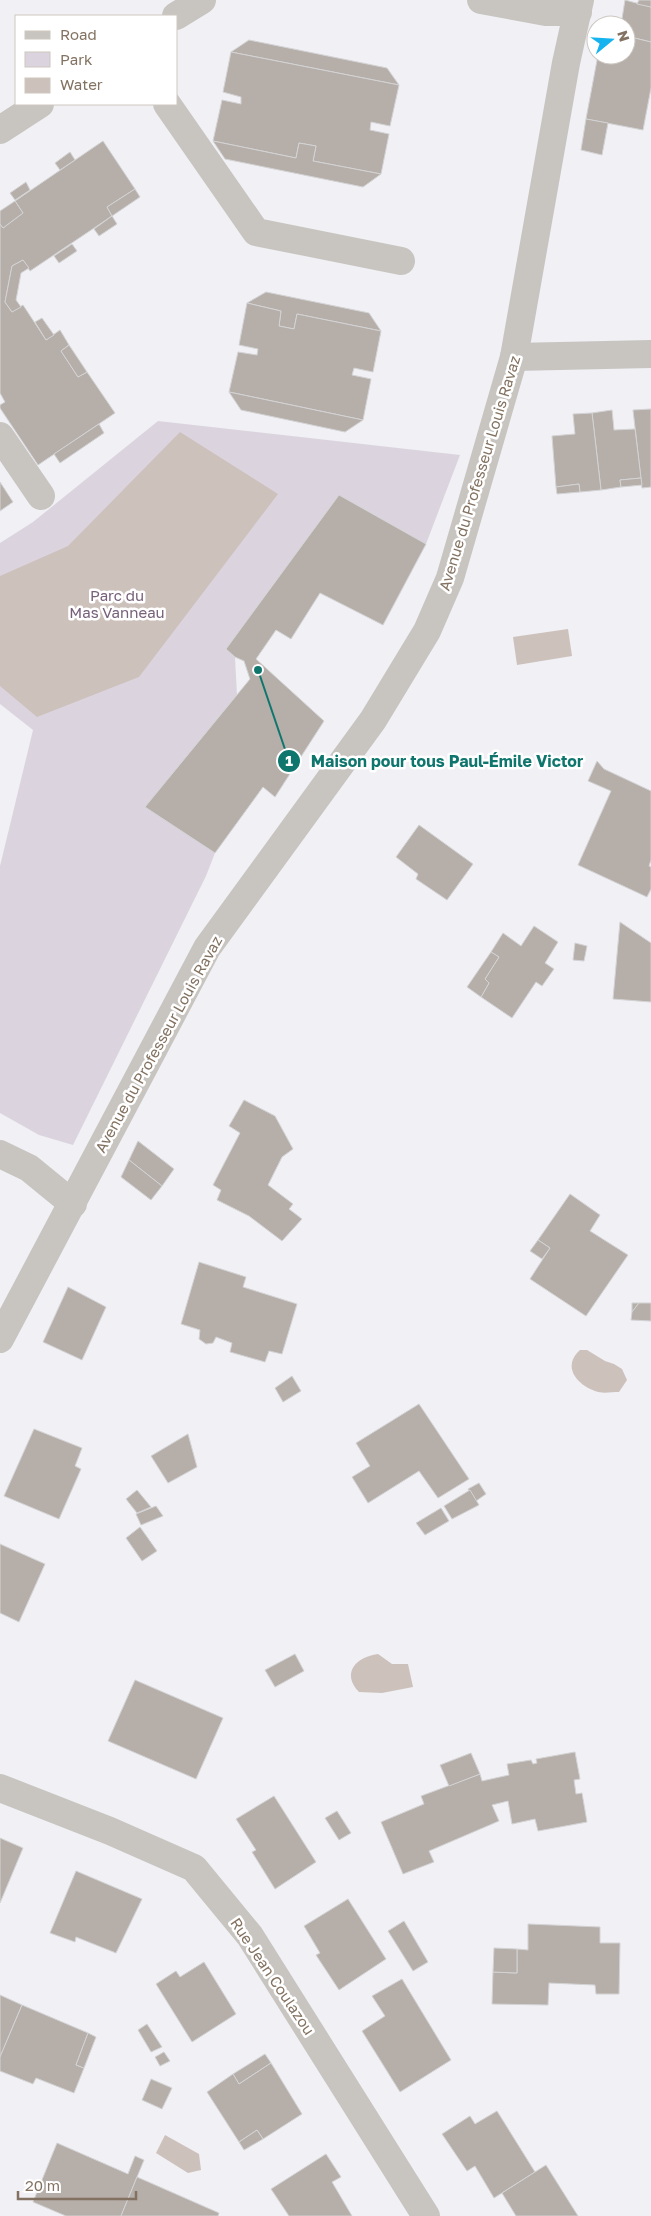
<svg xmlns="http://www.w3.org/2000/svg" width="651" height="2216" viewBox="0 0 651 2216" font-family="'Golos Text',sans-serif">
  <style>
    .green { fill: #dbd4df }
    .water { fill: #cdc1bc }
    .building { fill: #b6aea8; stroke: #d3d3d5 }
    .lines { fill: none; stroke-linecap: round; stroke-linejoin: round }
    .minor { stroke: #c8c5c1; stroke-width: 28 }
    .labels { text-anchor: middle; dominant-baseline: central; stroke-width: 5; stroke-linejoin: round; paint-order: stroke }
    .street-label { font-size: 15px; fill: #837261; stroke: #fff }
    .park-label { font-size: 15px; fill: #76607a; stroke: #fff }
    .leader { fill: none; stroke: #0f766e; stroke-width: 2 }
    .callout-dot { fill: #0f766e; stroke: #fff; stroke-width: 2 }
    .mark-label { font-size: 15px; text-anchor: middle; font-weight: bold; fill: #fff }
    .callout-label { font-size: 16px; text-anchor: middle; font-weight: bold; fill: #0f766e; stroke: #fff; stroke-width: 5; stroke-linejoin: round; paint-order: stroke }
  </style>
  <rect width="100%" height="100%" fill="#f0f0f5"/>
  <polygon class="green" points="158,421 460,455 426,544 339,495 226,649 235,657 237,695 146,807 215,853 206,876 73,1145 39,1135 0,1113 0,866 33,730 0,704 0,543 33,522"/>
  <g class="water">
    <polygon points="180,432 278,494 139,677 37,717 0,686 0,576 68,546"/>
    <polygon points="568,629 572,656 517,665 513,637"/>
    <path d="M580,1350H587L605,1361L614,1364L622,1369L627,1380L619,1392C611,1392 602,1394 595,1391C576,1384 562,1366 580,1350Z"/>
    <path d="M378,1654L392,1664H408L413,1687L382,1693L359,1692C341,1673 356,1657 378,1654Z"/>
    <polygon points="165,2135 199,2154 201,2170 188,2173 156,2153"/>
  </g>
  <g class="building">
    <polygon points="625,0 651,7 651,42 626,36 626,25 621,25"/>
    <polygon points="639,0 651,0 651,7 637,4"/>
    <polygon points="626,36 651,42 651,88 643,130 586,119 598,55 626,55"/>
    <polygon points="249,40 387,68 399,85 231,52"/>
    <polygon points="231,52 399,85 390,126 371,122 370,130 389,134 381,174 313,161 316,146 299,143 296,158 213,141 222,100 241,104 241,97 223,92"/>
    <polygon points="586,119 608,123 602,155 581,150"/>
    <polygon points="103,141 135,189 107,207 112,216 30,271 23,260 12,266 5,302 12,312 23,305 46,340 60,330 69,345 61,351 78,377 87,372 115,413 38,465 0,408 0,405 5,402 0,393 0,224 3,228 23,213 15,201"/>
    <polygon points="213,141 296,158 299,143 316,146 313,161 381,174 363,187 225,159"/>
    <polygon points="70,152 75,160 60,170 55,163"/>
    <polygon points="26,182 30,190 15,200 10,193"/>
    <polygon points="135,189 140,197 112,216 107,207"/>
    <polygon points="15,201 23,213 3,228 0,224 0,211"/>
    <polygon points="112,216 117,224 99,236 94,229"/>
    <polygon points="72,244 77,251 59,263 54,256"/>
    <polygon points="23,260 29,268 21,273 16,300 21,307 12,312 5,302 12,266"/>
    <polygon points="266,292 369,313 381,331 297,314 294,329 279,326 281,311 247,303"/>
    <polygon points="247,303 281,311 279,326 294,329 297,314 381,331 373,372 354,368 352,375 371,379 363,420 229,392 238,352 257,355 258,349 239,345"/>
    <polygon points="42,318 54,335 46,340 35,322"/>
    <polygon points="69,345 87,372 78,377 61,351"/>
    <polygon points="229,392 363,420 345,432 241,410"/>
    <polygon points="651,409 651,487 642,488 633,410"/>
    <polygon points="612,410 614,430 635,429 641,478 620,480 621,487 601,490 592,413"/>
    <polygon points="592,413 601,490 580,492 579,484 556,487 552,436 575,434 573,414"/>
    <polygon points="99,424 104,433 60,463 54,454"/>
    <polygon points="641,478 642,485 621,487 620,480"/>
    <polygon points="0,482 13,502 0,511"/>
    <polygon points="579,484 580,492 557,494 556,487"/>
    <polygon points="339,495 426,544 383,625 320,593 291,639 276,630 256,659 324,721 275,797 263,787 215,853 145,807 250,679 244,661 235,657 226,649"/>
    <polygon points="597,761 604,769 651,791 651,860 649,866 651,867 651,889 647,897 578,865 611,791 588,781"/>
    <polygon points="419,825 473,864 447,900 416,879 418,874 396,857"/>
    <polygon points="620,922 651,943 651,1002 613,999"/>
    <polygon points="534,926 558,942 545,963 554,969 542,986 536,982 512,1018 481,997 489,983 485,979 499,957 491,952 503,933 521,946"/>
    <polygon points="575,943 587,946 584,961 573,960"/>
    <polygon points="491,952 499,957 485,979 489,983 481,997 467,987"/>
    <polygon points="244,1100 275,1116 293,1149 282,1157 268,1185 293,1204 289,1209 302,1219 282,1241 249,1216 217,1200 221,1190 213,1185 240,1133 229,1126"/>
    <polygon points="138,1141 174,1169 162,1186 129,1160"/>
    <polygon points="129,1160 162,1186 151,1200 121,1177"/>
    <polygon points="570,1194 600,1215 590,1231 628,1255 586,1316 530,1279 550,1248 538,1240"/>
    <polygon points="538,1240 550,1248 542,1259 530,1251"/>
    <polygon points="199,1262 246,1277 243,1287 297,1304 282,1354 269,1351 265,1362 230,1352 232,1343 216,1337 213,1343 206,1344 199,1339 200,1330 181,1324"/>
    <polygon points="68,1287 106,1307 82,1360 43,1342"/>
    <polygon points="632,1303 639,1303 632,1312"/>
    <polygon points="639,1303 651,1303 651,1321 631,1320 632,1312"/>
    <polygon points="292,1376 301,1391 283,1402 275,1388"/>
    <polygon points="419,1404 469,1479 438,1498 419,1471 368,1503 352,1477 370,1466 356,1443"/>
    <polygon points="34,1429 82,1448 75,1466 81,1469 59,1519 4,1496"/>
    <polygon points="188,1434 197,1467 168,1483 151,1456"/>
    <polygon points="479,1483 486,1494 476,1501 468,1489"/>
    <polygon points="137,1490 151,1507 137,1513 126,1499"/>
    <polygon points="470,1490 479,1505 452,1519 444,1506"/>
    <polygon points="156,1506 163,1516 141,1525 136,1514"/>
    <polygon points="441,1508 449,1521 425,1535 416,1523"/>
    <polygon points="140,1527 157,1551 142,1561 126,1538"/>
    <polygon points="0,1544 45,1564 19,1622 0,1613"/>
    <polygon points="295,1654 304,1671 275,1687 265,1670"/>
    <polygon points="135,1680 223,1718 196,1779 108,1741"/>
    <polygon points="575,1752 580,1779 574,1780 576,1794 582,1793 587,1822 538,1831 535,1819 512,1824 508,1801 492,1805 499,1821 429,1851 434,1862 403,1874 381,1822 424,1804 421,1796 480,1774 482,1781 509,1775 507,1764 531,1760 533,1764 537,1763 536,1759"/>
    <polygon points="471,1753 480,1774 449,1786 440,1765"/>
    <polygon points="274,1796 316,1862 275,1889 252,1852 256,1850 236,1819"/>
    <polygon points="337,1811 351,1833 339,1840 325,1818"/>
    <polygon points="0,1838 23,1848 0,1903"/>
    <polygon points="76,1871 142,1899 116,1953 76,1937 75,1942 50,1933"/>
    <polygon points="348,1899 386,1959 339,1990 316,1955 320,1953 304,1926"/>
    <polygon points="404,1921 428,1962 413,1971 388,1931"/>
    <polygon points="528,1924 600,1927 600,1943 620,1943 619,1994 596,1994 595,1985 549,1983 548,2005 492,2004 493,1972 517,1973 517,1949 528,1950"/>
    <polygon points="494,1948 517,1949 517,1973 493,1972"/>
    <polygon points="204,1962 236,2014 192,2042 156,1984 176,1971 180,1977"/>
    <polygon points="402,1979 451,2060 400,2092 362,2031 385,2016 372,1996"/>
    <polygon points="0,1995 22,2005 0,2057"/>
    <polygon points="22,2005 88,2033 76,2065 84,2068 74,2093 36,2078 33,2084 0,2071 0,2057"/>
    <polygon points="147,2024 162,2047 151,2052 138,2030"/>
    <polygon points="88,2033 96,2037 84,2068 76,2065"/>
    <polygon points="164,2052 170,2061 160,2066 155,2057"/>
    <polygon points="265,2054 271,2063 239,2084 233,2074"/>
    <polygon points="271,2063 302,2114 263,2139 257,2130 239,2142 207,2092 233,2074 239,2084"/>
    <polygon points="151,2079 172,2088 162,2109 142,2100"/>
    <polygon points="497,2111 535,2172 494,2198 475,2166 467,2171 442,2134 470,2116 475,2124"/>
    <polygon points="257,2130 263,2139 244,2150 239,2142"/>
    <polygon points="57,2143 128,2174 135,2156 144,2160 121,2216 66,2216 33,2202"/>
    <polygon points="326,2154 341,2177 332,2182 352,2216 289,2216 271,2189"/>
    <polygon points="546,2165 578,2216 516,2216 502,2193"/>
    <polygon points="137,2177 219,2213 218,2216 121,2216"/>
  </g>
  <g class="lines">
    <g class="minor">
      <polyline points="481,0 546,12 578,12"/>
      <polyline points="176,16 202,0"/>
      <polyline points="167,104 256,232 401,261"/>
      <polyline points="0,130 40,104"/>
      <polyline points="514,357 651,354"/>
      <polyline points="0,436 41,496"/>
      <polyline points="0,1154 29,1168 73,1204"/>
      <polyline points="0,1339 207,948 373,720 427,631 450,578 514,357 566,63 580,0"/>
      <polyline points="0,1788 110,1831 194,1868 250,1936 426,2216"/>
    </g>
  </g>
  <g class="labels">
    <g class="street-label">
      <text transform="translate(479 473) rotate(-73)">Avenue du Professeur Louis Ravaz</text>
      <text transform="translate(158 1044) rotate(-61)">Avenue du Professeur Louis Ravaz</text>
      <text transform="translate(273 1976) rotate(56)">Rue Jean Coulazou</text>
    </g>
    <g class="park-label">
      <text x="117" y="595">Parc du<tspan x="117" dy="17">Mas Vanneau</tspan></text>
    </g>
  </g>
  <path class="leader" d="M258 670L289 761"/>
  <g class="callout-dot">
    <circle cx="258" cy="670" r="5"/>
    <circle cx="289" cy="761" r="12"/>
  </g>
  <g class="mark-label">
    <text x="289" y="766">1</text>
  </g>
  <g class="callout-label">
    <text x="447" y="767">Maison pour tous Paul-Émile Victor</text>
  </g>
  <rect x="15" y="15" width="162" height="90" fill="#ffffff" stroke="#cdc7c0"/>
  <rect x="25" y="31" width="25" height="8" fill="#c8c5c1" stroke="#cdc7c0"/>
  <text x="60" y="40" font-size="15" fill="#837261">Road</text>
  <rect x="25" y="52" width="25" height="15" fill="#dbd4df" stroke="#cdc7c0"/>
  <text x="60" y="65" font-size="15" fill="#837261">Park</text>
  <rect x="25" y="78" width="25" height="15" fill="#cdc1bc" stroke="#cdc7c0"/>
  <text x="60" y="90" font-size="15" fill="#837261">Water</text>
  <g transform="translate(611 40) rotate(72)"><circle r="24" fill="#ffffff" stroke="#cdc7c0"/>
  <path d="M0-4L9 19L0 12L-9 19Z" fill="#16b3ee"/>
  <text y="-8" font-size="14" font-weight="bold" text-anchor="middle" fill="#837261">N</text>
  </g>
  <path d="M18 2191v8h118v-8" fill="none" stroke="#837261" stroke-width="2.5"/>
  <text x="25" y="2191" font-size="15" fill="#837261" stroke="#ffffff" stroke-width="4" paint-order="stroke">20 m</text>
</svg>
